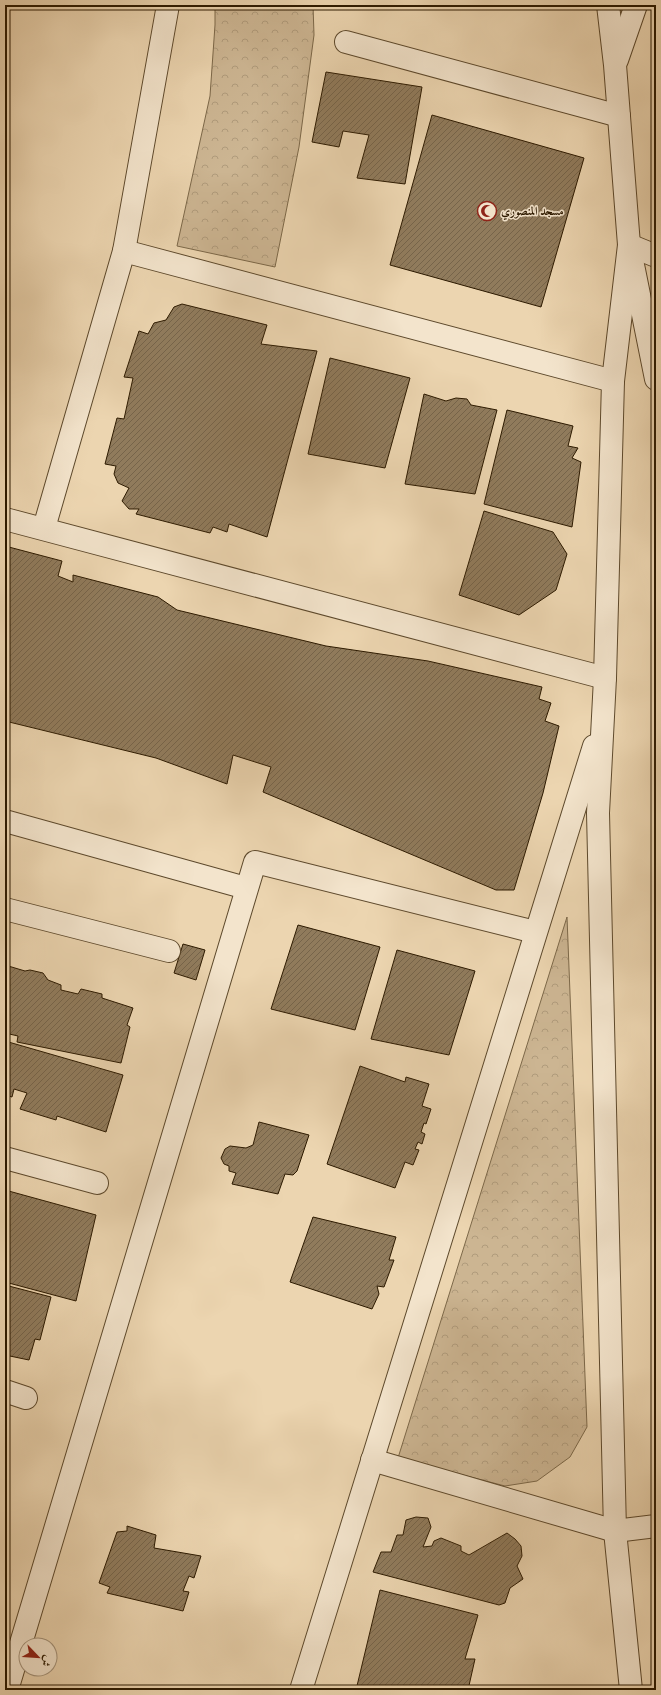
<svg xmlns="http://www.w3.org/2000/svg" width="661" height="1695" viewBox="0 0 661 1695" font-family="'IM FELL Double Pica',Amiri,serif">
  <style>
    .park { fill: url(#park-crowns); stroke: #7c6849 }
    .building { fill: url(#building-hatch); stroke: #2d1a00 }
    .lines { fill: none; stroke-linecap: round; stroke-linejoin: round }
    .minor-casing { stroke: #5d492c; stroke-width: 24 }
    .minor { stroke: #f3e4cc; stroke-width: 22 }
    .labels { text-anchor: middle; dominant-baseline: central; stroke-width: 3; stroke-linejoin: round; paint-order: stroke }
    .poi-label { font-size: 12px; font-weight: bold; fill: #2d1a00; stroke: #f3e4cc; text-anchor: start }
  </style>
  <defs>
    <pattern id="park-crowns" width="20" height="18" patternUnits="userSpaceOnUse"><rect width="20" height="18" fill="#ccb592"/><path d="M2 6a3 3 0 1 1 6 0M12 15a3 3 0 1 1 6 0" fill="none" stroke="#b09b7c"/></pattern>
    <pattern id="building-hatch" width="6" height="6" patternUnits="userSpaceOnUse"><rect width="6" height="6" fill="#907b5c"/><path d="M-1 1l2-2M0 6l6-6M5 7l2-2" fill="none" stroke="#76644a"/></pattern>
  </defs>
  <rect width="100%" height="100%" fill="#ecd5b0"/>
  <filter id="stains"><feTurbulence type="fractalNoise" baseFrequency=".005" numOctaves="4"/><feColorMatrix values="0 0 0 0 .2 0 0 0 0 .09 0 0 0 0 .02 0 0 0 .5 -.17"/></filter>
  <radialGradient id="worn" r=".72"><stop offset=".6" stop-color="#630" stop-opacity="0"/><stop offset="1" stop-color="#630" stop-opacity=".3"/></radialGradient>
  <g class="park">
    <polygon points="215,5 313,5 314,35 299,147 275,267 177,246 210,96 215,25"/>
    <polygon points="567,917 587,1427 570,1457 537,1481 505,1486 398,1458"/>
  </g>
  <g class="building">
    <polygon points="326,72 422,87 405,184 357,178 369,135 343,131 339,147 312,142"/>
    <polygon points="432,115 584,158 541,307 390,265"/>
    <polygon points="182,304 267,325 261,344 317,351 267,537 229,524 227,532 213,527 210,533 136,514 139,509 129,509 122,501 129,488 118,483 114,474 116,466 105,464 117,418 124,419 133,378 124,377 139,331 148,334 154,323 166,320 174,307"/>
    <polygon points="330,358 410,378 385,468 308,454"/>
    <polygon points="424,394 446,401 456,398 467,399 471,405 497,410 475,494 405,484"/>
    <polygon points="507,410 573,426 568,446 578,448 572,458 581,462 572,527 484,504"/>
    <polygon points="484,511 553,532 567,554 556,590 519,615 459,595"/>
    <polygon points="5,546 62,561 58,576 73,582 73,575 158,597 177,610 326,646 428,661 542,687 539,699 551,703 545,721 559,726 543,793 514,890 496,890 263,792 271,767 233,755 227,784 156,758 5,721"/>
    <polygon points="298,925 380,947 355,1030 271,1009"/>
    <polygon points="183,944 205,950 196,980 174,973"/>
    <polygon points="397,950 475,971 449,1055 371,1039"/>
    <polygon points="5,965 25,971 30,970 43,973 48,980 61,985 61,990 78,994 81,989 102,994 102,998 133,1008 127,1025 130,1027 121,1063 17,1042 18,1036 5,1033"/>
    <polygon points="5,1041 123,1075 106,1132 57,1116 56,1120 20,1109 27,1093 14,1089 12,1097 5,1095"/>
    <polygon points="360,1066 405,1082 406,1077 429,1084 422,1106 431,1109 426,1124 424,1123 421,1132 425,1134 422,1144 418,1142 415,1149 419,1150 413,1165 405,1162 395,1188 327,1164"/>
    <polygon points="259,1122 309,1135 297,1171 293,1175 285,1174 278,1194 232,1184 236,1173 229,1171 229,1166 224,1164 221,1158 225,1149 230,1146 246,1148 253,1145"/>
    <polygon points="5,1190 96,1215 76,1301 5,1282"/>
    <polygon points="313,1217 396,1237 389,1260 394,1260 384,1287 377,1286 379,1294 372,1309 290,1282"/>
    <polygon points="5,1285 51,1297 40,1340 35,1339 29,1360 5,1355"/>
    <polygon points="416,1517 428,1518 431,1527 423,1547 432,1546 434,1541 441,1538 461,1546 461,1551 469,1555 507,1533 515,1539 521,1546 522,1556 517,1566 523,1579 510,1588 505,1603 499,1605 373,1572 381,1552 391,1552 397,1535 403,1535 406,1520"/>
    <polygon points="127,1526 156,1535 154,1548 201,1556 194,1578 189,1576 183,1591 189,1592 183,1611 107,1593 110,1587 99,1583 117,1532 127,1531"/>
    <polygon points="380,1590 478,1615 465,1659 475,1659 468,1690 356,1690"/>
  </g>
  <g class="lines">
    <g class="minor-casing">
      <g id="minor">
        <polyline points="608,5 615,65 629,245 656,379"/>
        <polyline points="346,42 619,116"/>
        <polyline points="617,60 636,5"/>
        <polyline points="629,245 613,381 605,678 598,813 615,1531 631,1690"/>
        <polyline points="629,245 656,256"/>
        <polyline points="124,251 613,381"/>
        <polyline points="5,519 605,678"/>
        <polyline points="44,528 124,251 168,5"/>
        <polyline points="5,821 246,888"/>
        <polyline points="5,909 169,951"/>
        <polyline points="5,1158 97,1183"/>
        <polyline points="5,1391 26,1398"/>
        <polyline points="372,1460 615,1531 656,1526"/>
        <polyline points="7,1690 255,862 535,932"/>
        <polyline points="301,1690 594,746"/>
      </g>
    </g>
    <use href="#minor" class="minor"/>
  </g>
  <defs>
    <g id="mosque-ring" transform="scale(1)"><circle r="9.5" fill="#f3e4cc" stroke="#8f2418" stroke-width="1.5"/><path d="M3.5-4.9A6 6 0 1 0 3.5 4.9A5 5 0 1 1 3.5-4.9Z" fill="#8f2418"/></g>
  </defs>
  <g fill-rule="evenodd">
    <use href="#mosque-ring" x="487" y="211"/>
  </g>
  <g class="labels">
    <g class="poi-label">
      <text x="501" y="211">مسجد المنصوري</text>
    </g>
  </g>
  <rect width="661" height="1695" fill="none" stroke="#ecd5b0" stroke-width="20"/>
  <rect x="6" y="6" width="649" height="1683" fill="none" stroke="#2d1a00" stroke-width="2"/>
  <rect x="10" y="10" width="641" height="1675" fill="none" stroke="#2d1a00"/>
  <g transform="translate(38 1657) rotate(115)"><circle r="19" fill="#f3e4cc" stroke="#a4937a"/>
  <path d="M0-3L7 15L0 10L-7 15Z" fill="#8f2418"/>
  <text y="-6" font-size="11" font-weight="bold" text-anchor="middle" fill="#2d1a00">ش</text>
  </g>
  <rect width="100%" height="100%" filter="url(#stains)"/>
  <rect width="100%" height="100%" fill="url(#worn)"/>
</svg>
